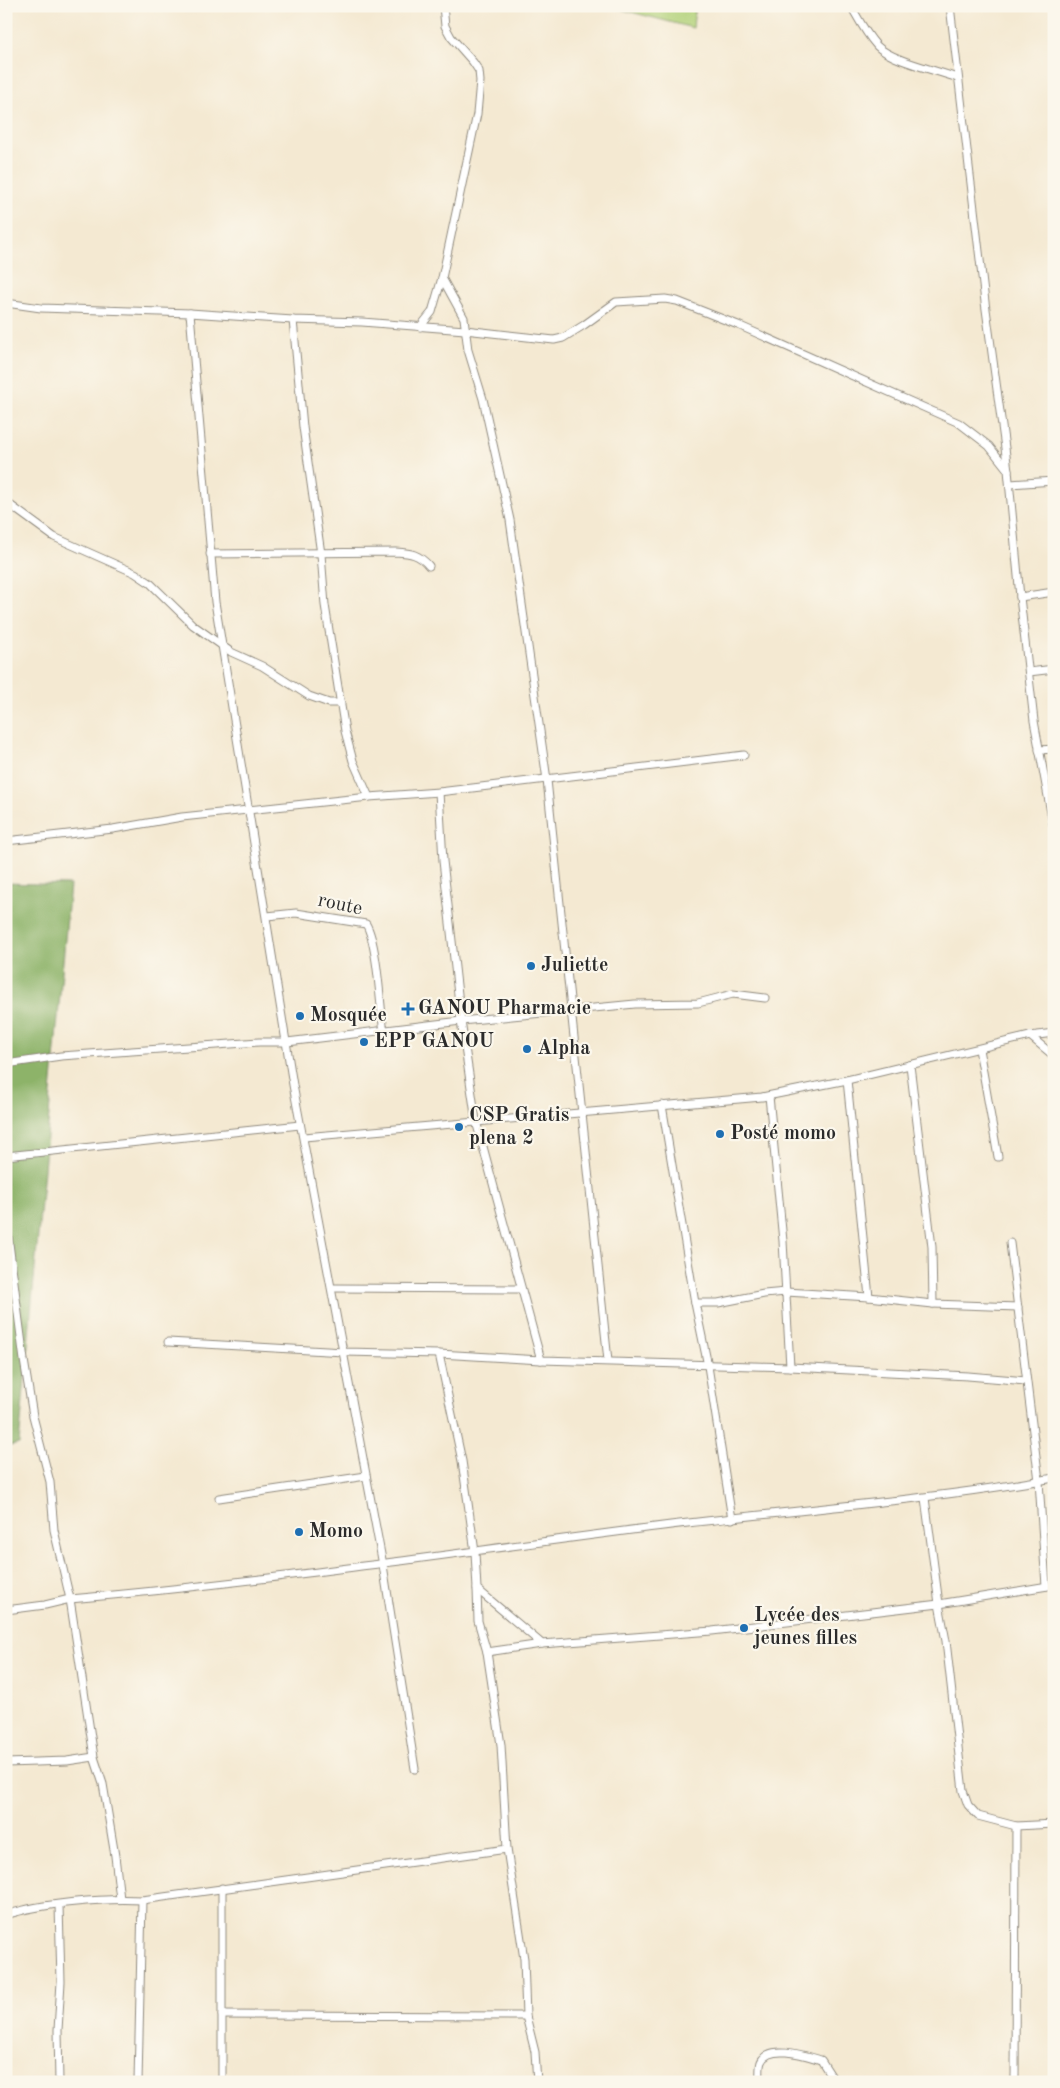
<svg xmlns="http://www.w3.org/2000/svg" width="1060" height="2088" viewBox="0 0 1060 2088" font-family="'Old Standard TT',serif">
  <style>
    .green { fill: #b2d179; stroke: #6e7e52 }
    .forest { fill: #8db369; stroke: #5c6f4a }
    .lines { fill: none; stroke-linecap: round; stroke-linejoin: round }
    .minor-casing { stroke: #908a7e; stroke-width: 9 }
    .minor { stroke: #fff; stroke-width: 7 }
    .poi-dot { fill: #1f6fb2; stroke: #fbf7ec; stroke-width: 2 }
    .labels { text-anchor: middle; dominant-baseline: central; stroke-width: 4.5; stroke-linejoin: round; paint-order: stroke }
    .street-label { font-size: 20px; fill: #2b2b2b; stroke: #fbf7ec }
    .poi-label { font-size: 20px; font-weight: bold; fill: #2b2b2b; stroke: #fbf7ec; text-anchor: start }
  </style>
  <rect width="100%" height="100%" fill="#fbf7ec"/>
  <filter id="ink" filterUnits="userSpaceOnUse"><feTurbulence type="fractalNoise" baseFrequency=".02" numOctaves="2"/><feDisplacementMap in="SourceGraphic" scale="10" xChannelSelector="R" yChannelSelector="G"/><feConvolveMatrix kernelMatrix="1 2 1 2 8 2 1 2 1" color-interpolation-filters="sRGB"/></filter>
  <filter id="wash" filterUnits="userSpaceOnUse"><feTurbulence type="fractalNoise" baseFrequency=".0096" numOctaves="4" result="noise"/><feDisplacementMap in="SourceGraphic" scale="20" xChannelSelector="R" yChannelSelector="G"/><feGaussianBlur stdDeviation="1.12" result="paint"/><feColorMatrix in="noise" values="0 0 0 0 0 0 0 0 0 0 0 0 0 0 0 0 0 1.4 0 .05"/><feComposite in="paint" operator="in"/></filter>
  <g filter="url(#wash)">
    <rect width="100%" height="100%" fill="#f4e9d2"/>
    <polygon class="green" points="608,6 695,6 693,28"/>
    <polygon class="forest" points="6,883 70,885 19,1444 6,1447"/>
  </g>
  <g filter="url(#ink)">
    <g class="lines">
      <g class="minor-casing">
        <g id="minor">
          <path d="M851,6C859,20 866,34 877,46C892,61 936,70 957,78"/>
          <polyline points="950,6 985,302 1008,470 1020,597 1034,721 1054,829"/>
          <polyline points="442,278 464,318 468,350 483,399 510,520 547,780 608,1361"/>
          <polyline points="6,303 41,308 190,313 215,602 293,1085 383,1565 415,1769"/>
          <polyline points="190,313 293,320 362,322 465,330 554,340 563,338 584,325 616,302 665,299 677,301 738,325 959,423 989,446 1008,470"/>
          <polyline points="293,320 303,427 321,554 325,605 345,731 353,761 369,797"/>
          <polyline points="420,327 432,312 442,278 477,114 480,81 479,71 473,62 451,37 445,26 443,6"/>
          <polyline points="1010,484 1054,481"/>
          <polyline points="6,502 54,537 135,573 150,583 193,625 231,652 262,666 309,696 329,703 341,703"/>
          <path d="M210,554L396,552C411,553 419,554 429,566"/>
          <polyline points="1020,597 1054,592"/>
          <polyline points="1029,672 1054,669"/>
          <polyline points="1039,750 1054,749"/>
          <polyline points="439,792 443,861 461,1021 476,1121 541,1360"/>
          <polyline points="6,841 113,829 182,817 369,797 439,792 744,755"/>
          <path d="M267,916L296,913L366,924C377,942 380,1002 383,1025"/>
          <polyline points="1030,1036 1054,1056"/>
          <polyline points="979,1049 998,1157"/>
          <polyline points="6,1064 61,1056 259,1042 287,1042 461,1021 635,1004 698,1003 733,994 765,998"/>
          <polyline points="910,1065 932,1247 933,1304"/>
          <polyline points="847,1080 869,1297"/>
          <polyline points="769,1096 783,1241 790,1367"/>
          <polyline points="662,1105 695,1303 708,1366 732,1519"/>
          <polyline points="304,1137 762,1097 847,1080 1030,1036 1054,1033"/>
          <polyline points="6,1156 300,1125"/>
          <polyline points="6,1220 24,1360 33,1416 50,1482 54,1530 70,1599 94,1757 103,1784 115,1856 120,1899"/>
          <polyline points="1010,1243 1039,1481 1046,1586"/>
          <polyline points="332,1288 521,1289"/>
          <polyline points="695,1303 718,1303 764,1294 786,1292 869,1297 933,1304 1018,1307"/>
          <polyline points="168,1342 344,1352 439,1354 541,1360 790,1367 968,1376 1026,1381"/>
          <polyline points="439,1354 462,1461 475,1552 477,1589 542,1644"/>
          <polyline points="219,1498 366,1476"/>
          <polyline points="925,1498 939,1604 946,1641 963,1791 968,1805 978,1816 1016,1826 1054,1824"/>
          <path d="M6,1610L45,1605L70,1599C269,1582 465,1551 663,1526C793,1510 924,1501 1054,1478"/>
          <polyline points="487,1652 542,1644 712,1631 939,1604 1054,1585"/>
          <polyline points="6,1763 67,1761 94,1757"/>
          <polyline points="507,1849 524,1959 526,2016 535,2052 537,2082"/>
          <polyline points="222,1888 222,2082"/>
          <polyline points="59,1905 61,1982 58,2030 59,2082"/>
          <path d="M6,1915C42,1903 104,1898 142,1900L507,1849L501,1745L487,1652L478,1621L477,1589"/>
          <polyline points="222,2015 526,2016"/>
          <polyline points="138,2082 142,1900"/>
          <path d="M760,2082C760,2076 759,2067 761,2062C769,2043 807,2056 821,2060L835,2082"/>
          <polyline points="1015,2082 1016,1826"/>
        </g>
      </g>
      <use href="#minor" class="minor"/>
    </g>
  </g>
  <g class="poi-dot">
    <circle cx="531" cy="966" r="5"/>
    <path d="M405.5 1001.5h5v5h5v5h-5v5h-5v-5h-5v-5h5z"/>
    <circle cx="300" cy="1016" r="5"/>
    <circle cx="364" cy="1042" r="5"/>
    <circle cx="527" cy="1049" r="5"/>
    <circle cx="459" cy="1127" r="5"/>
    <circle cx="720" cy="1134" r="5"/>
    <circle cx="299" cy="1532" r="5"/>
    <circle cx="744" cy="1628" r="5"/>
  </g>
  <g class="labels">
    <g class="street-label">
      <text transform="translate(340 905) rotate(12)">route</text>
    </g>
    <g class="poi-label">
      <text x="541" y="966">Juliette</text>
      <text x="418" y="1009">GANOU Pharmacie</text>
      <text x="310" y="1016">Mosquée</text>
      <text x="374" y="1042">EPP GANOU</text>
      <text x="537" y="1049">Alpha</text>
      <text x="469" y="1116">CSP Gratis<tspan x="469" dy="23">plena 2</tspan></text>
      <text x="730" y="1134">Posté momo</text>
      <text x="309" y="1532">Momo</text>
      <text x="754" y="1616">Lycée des<tspan x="754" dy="23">jeunes filles</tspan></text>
    </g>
  </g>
  <rect width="1060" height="2088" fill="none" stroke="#fbf7ec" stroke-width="25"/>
</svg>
